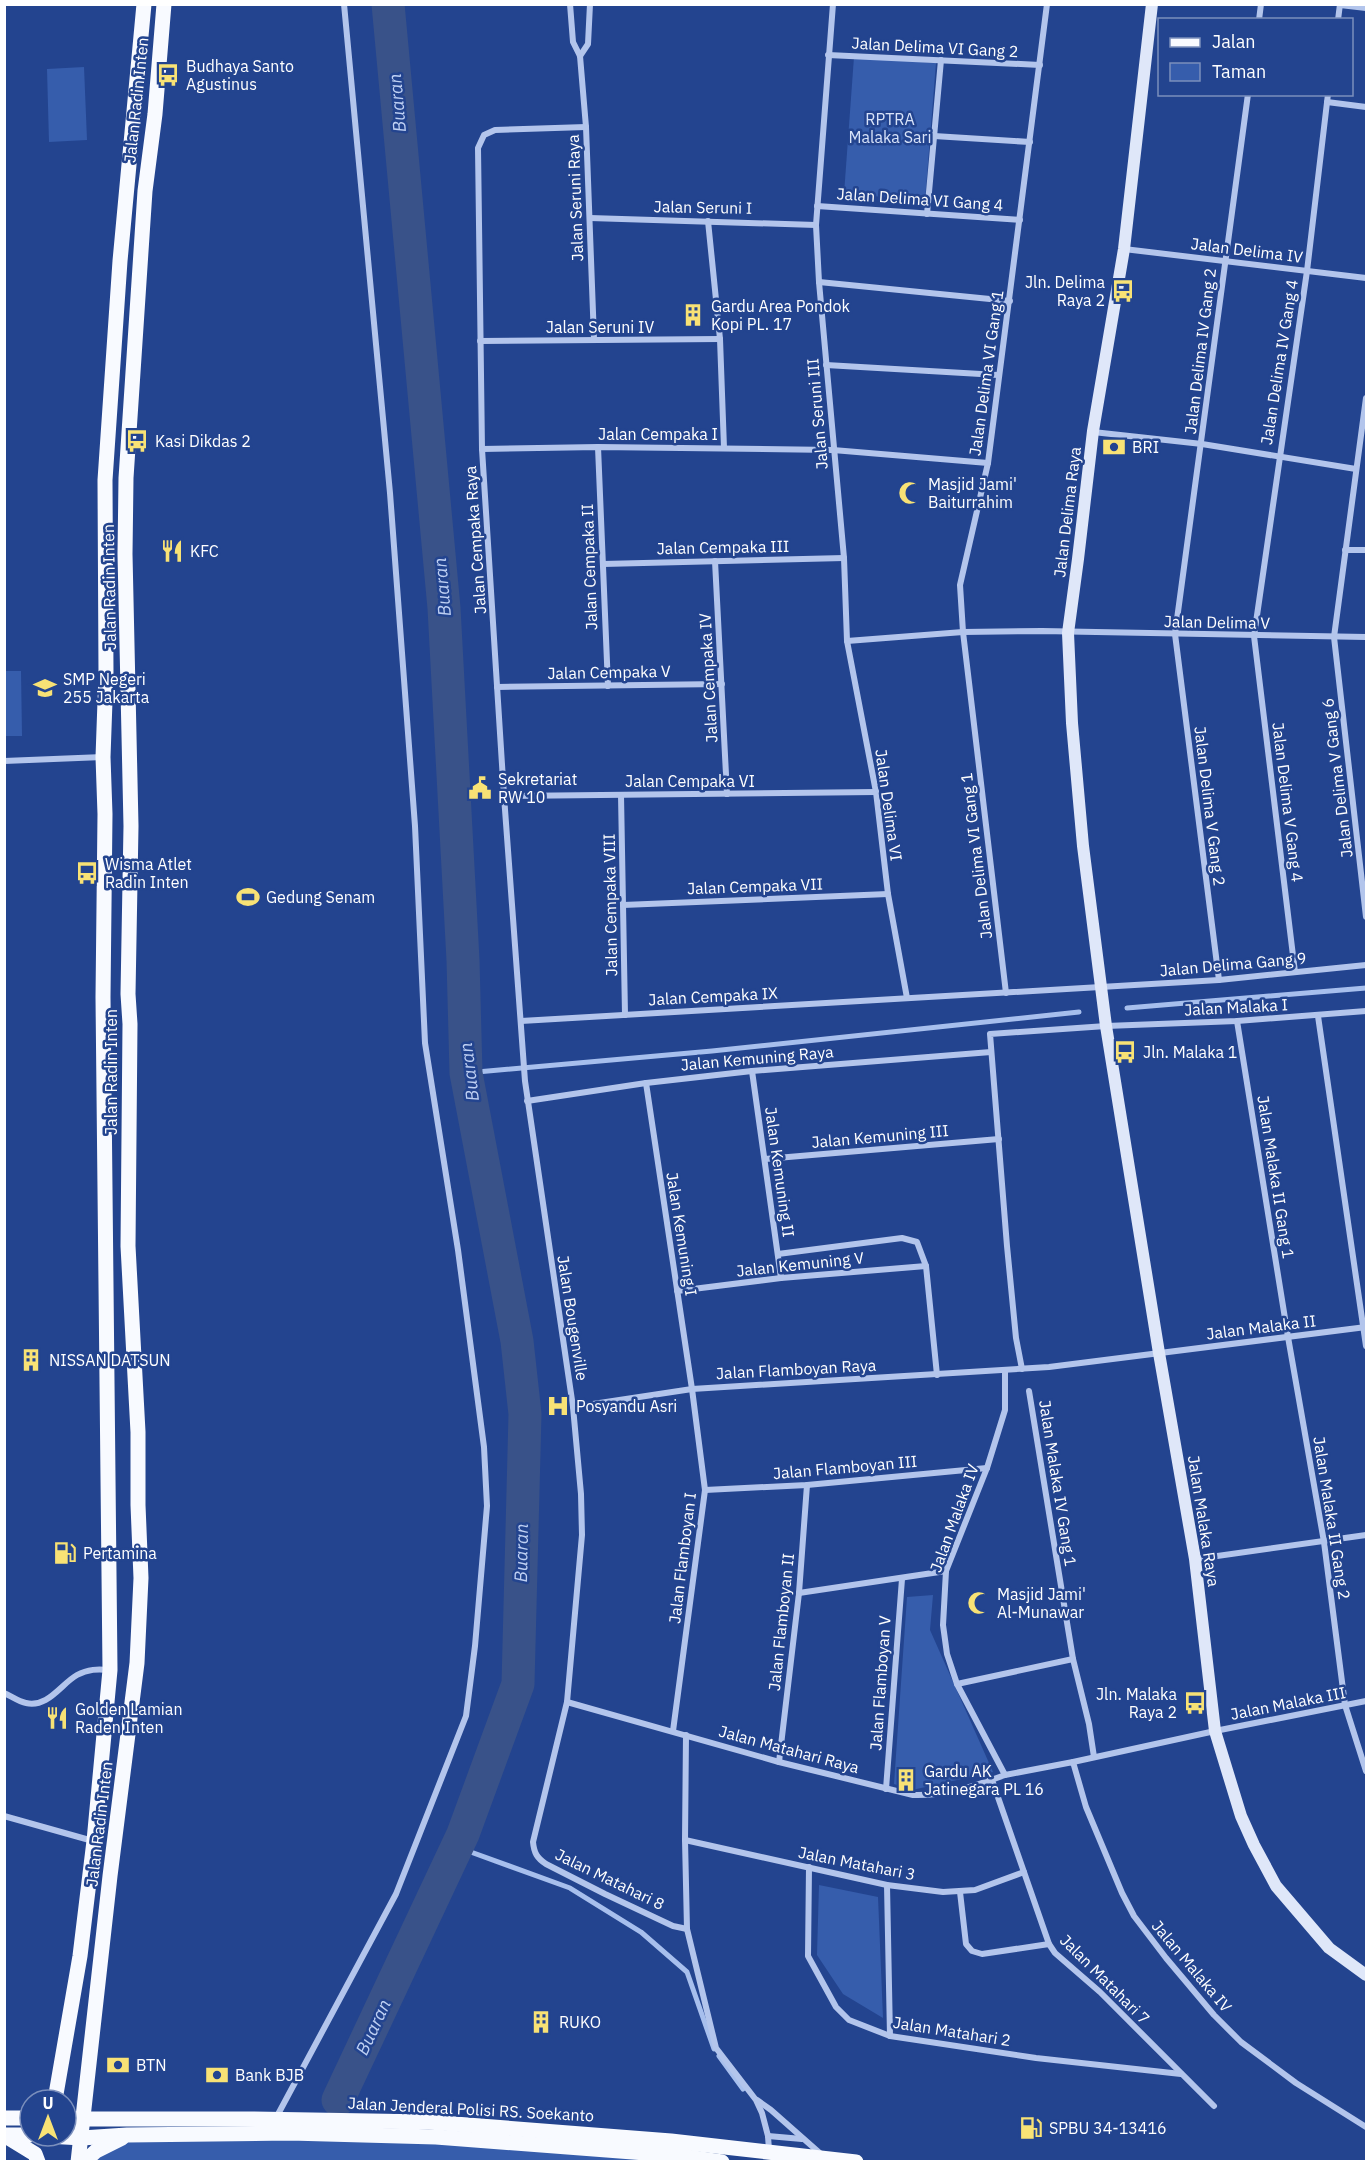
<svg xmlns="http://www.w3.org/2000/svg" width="1371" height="2166" viewBox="0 0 1371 2166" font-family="'IBM Plex Sans',sans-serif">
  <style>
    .green { fill: #365dac }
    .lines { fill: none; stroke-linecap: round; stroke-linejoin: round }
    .stream { stroke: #a7bfed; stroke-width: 5 }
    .river { stroke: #395289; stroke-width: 33 }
    .street { stroke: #b3c5ec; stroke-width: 6 }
    .secondary { stroke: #dfe7f9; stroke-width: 12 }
    .primary { stroke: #f8faff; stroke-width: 15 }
    .labels { text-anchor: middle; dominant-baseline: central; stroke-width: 5; stroke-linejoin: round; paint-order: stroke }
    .street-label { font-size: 16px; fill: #fff; stroke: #23448f }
    .poi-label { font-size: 16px; fill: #fff; stroke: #23448f; text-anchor: start }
    .park-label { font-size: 16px; fill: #d8e3f9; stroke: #23448f }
    .water-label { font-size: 18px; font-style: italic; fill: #bfd0f3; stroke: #23448f }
  </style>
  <rect width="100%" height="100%" fill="#23448f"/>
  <g class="green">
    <polygon points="854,57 936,63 925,200 844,194"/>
    <polygon points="84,67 87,140 49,142 47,69"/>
    <polygon points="4,671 21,671 22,736 5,736"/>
    <polygon points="933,1595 930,1630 993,1772 912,1790 894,1784 907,1597"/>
    <polygon points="819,1885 878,1897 883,2018 843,1994 817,1955"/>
    <polygon points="290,2133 722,2162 84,2162 127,2135"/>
  </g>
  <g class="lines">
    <g class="stream">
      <polyline points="1127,1008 1366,988"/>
      <polyline points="466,1073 712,1051 1079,1012"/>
      <polyline points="457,1847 570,1888 641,1932 687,1972 714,2049"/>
      <polyline points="719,2056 743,2089"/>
    </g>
    <polyline class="river" points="338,2100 463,1834 518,1684 525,1414 517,1341 466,1073 463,960 444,608 388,4"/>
    <g class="street">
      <polyline points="570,4 573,42 580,56 586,127 594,339"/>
      <polyline points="833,4 816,225 819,282 844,558 847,641 876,792 888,894 907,998"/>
      <polyline points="1340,5 1366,8"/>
      <polyline points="1259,20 1261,4"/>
      <polyline points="1338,20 1340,4"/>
      <polyline points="828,55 1040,65"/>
      <polyline points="580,56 588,44 590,4"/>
      <polyline points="1327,102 1366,107"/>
      <path d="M586,127L495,130L484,135L478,148L482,449L504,796L525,1081L573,1407L581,1494L582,1535L567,1702L533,1842C534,1853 537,1858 546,1864L605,1894L673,1926L687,1929"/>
      <polyline points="934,136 1030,142"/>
      <polyline points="817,206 1020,220"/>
      <polyline points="927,214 941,60"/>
      <polyline points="590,218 816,225"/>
      <polyline points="708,221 720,339 724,448"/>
      <polyline points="1124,249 1366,278"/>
      <polyline points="819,282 1010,301"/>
      <polyline points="480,341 720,339"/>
      <polyline points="826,365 998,375"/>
      <polyline points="1366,398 1334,637 1366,917"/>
      <polyline points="1093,432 1202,444 1356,469"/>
      <polyline points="598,447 608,686"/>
      <polyline points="482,449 598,447 833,450 988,463"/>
      <polyline points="1345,550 1366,550"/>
      <polyline points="715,561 727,794"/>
      <polyline points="603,564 844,558"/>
      <polyline points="847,641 963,632 1042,631 1366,637"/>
      <polyline points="497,687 722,684"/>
      <polyline points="4,761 103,757"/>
      <polyline points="621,795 625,1015"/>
      <polyline points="504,796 876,792"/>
      <polyline points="623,905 888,894"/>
      <polyline points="1295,972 1254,636 1307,271 1328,94"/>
      <polyline points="1219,980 1175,634 1248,94"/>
      <polyline points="1006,993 963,632 960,585 988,463 1047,4"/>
      <polyline points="1318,1016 1366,1346"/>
      <polyline points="521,1021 1219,980 1366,965"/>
      <polyline points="1237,1021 1288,1337 1324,1542 1345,1705 1366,1771"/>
      <polyline points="752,1071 781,1278"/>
      <polyline points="646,1083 692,1389 705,1490 673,1731"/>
      <polyline points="527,1101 646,1083 752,1071 991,1052"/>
      <polyline points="765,1159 999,1139"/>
      <polyline points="778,1254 902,1238 917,1242 926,1266 937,1375"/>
      <polyline points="677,1291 781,1278 926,1266"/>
      <polyline points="1022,1369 1016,1338 1007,1246 990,1034 1106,1026 1237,1021 1366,1011"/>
      <polyline points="1005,1370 1005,1410 987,1468 946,1571 943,1625 947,1654 957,1684 1005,1775 1073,1762 1086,1807 1122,1893 1134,1916 1166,1958 1214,2015 1241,2042 1296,2083 1366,2127"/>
      <polyline points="1029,1391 1073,1659 1089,1724 1094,1757"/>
      <polyline points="573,1407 692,1389 1049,1367 1366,1327"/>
      <polyline points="705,1490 807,1485 987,1468"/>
      <polyline points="1196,1559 1366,1535"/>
      <polyline points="799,1593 946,1571"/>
      <polyline points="957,1684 1073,1659"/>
      <path d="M4,1693C11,1696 19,1702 26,1703C48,1708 61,1684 77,1675C88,1669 98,1669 109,1670"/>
      <path d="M567,1702L779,1762L913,1795C946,1796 975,1786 1005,1775"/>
      <polyline points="686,1735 685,1840 687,1929 716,2048 756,2100 762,2113 768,2136 769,2150"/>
      <polyline points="779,1762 799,1593 807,1485"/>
      <polyline points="1073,1762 1215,1731 1366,1701"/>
      <polyline points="992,1780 1049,1944 1055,1953 1100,1992 1214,2106"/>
      <polyline points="886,1789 902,1579"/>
      <polyline points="4,1816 93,1841"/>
      <polyline points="685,1840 887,1885 943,1892 975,1890 1024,1872"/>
      <polyline points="809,1867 808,1956 836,2007 849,2020 890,2036 1036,2058 1181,2074"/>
      <polyline points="887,1885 890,2036"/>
      <polyline points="960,1892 966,1944 972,1951 982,1954 1049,1944"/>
      <polyline points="757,2100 771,2110 822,2155"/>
      <polyline points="276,2118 396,1894 466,1716 475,1646 487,1506 484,1447 458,1250 425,1043 415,826 390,493 344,4"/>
      <polyline points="768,2136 802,2139"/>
    </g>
    <polyline class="secondary" points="1152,4 1124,249 1093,431 1078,559 1068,633 1072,723 1083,846 1106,1026 1159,1353 1195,1559 1215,1731 1241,1816 1254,1845 1276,1886 1329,1948 1366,1975"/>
    <g class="primary">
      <polyline points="55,2100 80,1956 94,1841 110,1670 103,997 105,814 103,757 106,673 105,480 120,261 144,4"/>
      <polyline points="4,2118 30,2118"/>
      <polyline points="66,2119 251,2119 429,2122 671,2141 856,2162"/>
      <polyline points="4,2135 35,2154 38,2162"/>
      <polyline points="4,2135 30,2135"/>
      <polyline points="47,2136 82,2138 127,2135 290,2133 436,2137 672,2155 722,2162"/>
      <polyline points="78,2162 110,1876 137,1663 141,1578 138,1505 138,1432 128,1246 130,1024 128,994 131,826 125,554 126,478 145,191 155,114 164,4"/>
      <polyline points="84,2162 96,2151 122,2138"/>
    </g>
  </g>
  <defs>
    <g id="bus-bare" transform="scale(1.8)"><path d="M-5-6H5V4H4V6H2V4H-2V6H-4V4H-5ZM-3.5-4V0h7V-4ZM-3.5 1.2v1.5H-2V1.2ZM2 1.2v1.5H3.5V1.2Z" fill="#f8e275" stroke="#23448f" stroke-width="2.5" paint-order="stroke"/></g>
    <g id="building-bare" transform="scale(1.8)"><path d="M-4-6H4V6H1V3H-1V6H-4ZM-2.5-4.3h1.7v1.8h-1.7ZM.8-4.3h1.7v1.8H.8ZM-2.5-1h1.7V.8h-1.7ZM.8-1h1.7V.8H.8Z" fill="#f8e275" stroke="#23448f" stroke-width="2.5" paint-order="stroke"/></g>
    <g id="bank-bare" transform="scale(1.8)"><path d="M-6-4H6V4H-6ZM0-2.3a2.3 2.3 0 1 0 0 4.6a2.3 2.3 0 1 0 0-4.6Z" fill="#f8e275" stroke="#23448f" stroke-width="2.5" paint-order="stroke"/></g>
    <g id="mosque-bare" transform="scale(1.8)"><path d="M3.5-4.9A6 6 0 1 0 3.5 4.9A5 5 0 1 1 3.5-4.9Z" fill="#f8e275" stroke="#23448f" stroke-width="2.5" paint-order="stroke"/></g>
    <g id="restaurant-bare" transform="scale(1.8)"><path d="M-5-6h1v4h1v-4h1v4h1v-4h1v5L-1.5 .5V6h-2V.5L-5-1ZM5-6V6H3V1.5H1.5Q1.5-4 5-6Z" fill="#f8e275" stroke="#23448f" stroke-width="2.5" paint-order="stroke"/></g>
    <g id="school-bare" transform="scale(1.8)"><path d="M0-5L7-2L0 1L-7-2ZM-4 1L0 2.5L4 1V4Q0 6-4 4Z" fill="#f8e275" stroke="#23448f" stroke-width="2.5" paint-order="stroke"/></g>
    <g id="civic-bare" transform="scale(1.8)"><path d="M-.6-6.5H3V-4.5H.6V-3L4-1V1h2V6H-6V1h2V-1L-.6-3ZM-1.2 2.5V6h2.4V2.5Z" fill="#f8e275" stroke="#23448f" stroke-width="2.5" paint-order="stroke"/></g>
    <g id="stadium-bare" transform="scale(1.8)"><path d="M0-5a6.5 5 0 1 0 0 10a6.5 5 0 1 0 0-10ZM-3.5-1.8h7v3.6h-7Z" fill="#f8e275" stroke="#23448f" stroke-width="2.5" paint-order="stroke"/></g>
    <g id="hospital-bare" transform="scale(1.8)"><path d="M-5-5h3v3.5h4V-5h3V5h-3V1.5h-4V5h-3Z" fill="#f8e275" stroke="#23448f" stroke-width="2.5" paint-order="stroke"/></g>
    <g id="fuel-bare" transform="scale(1.8)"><path d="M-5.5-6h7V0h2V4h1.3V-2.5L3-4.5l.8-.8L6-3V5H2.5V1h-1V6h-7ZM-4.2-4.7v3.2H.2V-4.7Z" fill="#f8e275" stroke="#23448f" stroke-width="2.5" paint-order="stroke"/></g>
  </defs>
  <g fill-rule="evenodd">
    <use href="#bus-bare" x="168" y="75"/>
    <use href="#bus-bare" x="1123" y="291"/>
    <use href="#building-bare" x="693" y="315"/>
    <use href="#bus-bare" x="137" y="441"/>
    <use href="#bank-bare" x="1114" y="447"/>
    <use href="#mosque-bare" x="910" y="493"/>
    <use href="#restaurant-bare" x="172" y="551"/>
    <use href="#school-bare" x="45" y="688"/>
    <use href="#civic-bare" x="480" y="788"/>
    <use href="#bus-bare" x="87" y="873"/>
    <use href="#stadium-bare" x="248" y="897"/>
    <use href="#bus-bare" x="1125" y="1052"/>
    <use href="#building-bare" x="31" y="1360"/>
    <use href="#hospital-bare" x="558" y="1406"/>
    <use href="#fuel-bare" x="65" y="1553"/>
    <use href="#mosque-bare" x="979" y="1603"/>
    <use href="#bus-bare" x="1195" y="1703"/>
    <use href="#restaurant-bare" x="57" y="1718"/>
    <use href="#building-bare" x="906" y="1780"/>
    <use href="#building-bare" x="541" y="2022"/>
    <use href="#bank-bare" x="118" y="2065"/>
    <use href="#bank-bare" x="217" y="2075"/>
    <use href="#fuel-bare" x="1031" y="2128"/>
  </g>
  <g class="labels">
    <g class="street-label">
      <text transform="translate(935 47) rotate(3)">Jalan Delima VI Gang 2</text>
      <text transform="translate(136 100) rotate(-84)">Jalan Radin Inten</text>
      <text transform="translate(575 198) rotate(-92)">Jalan Seruni Raya</text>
      <text transform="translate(920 199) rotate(4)">Jalan Delima VI Gang 4</text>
      <text transform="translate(703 207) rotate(1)">Jalan Seruni I</text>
      <text transform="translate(1247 250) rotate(7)">Jalan Delima IV</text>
      <text x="600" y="327">Jalan Seruni IV</text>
      <text transform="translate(1200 351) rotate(-83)">Jalan Delima IV Gang 2</text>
      <text transform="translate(1279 362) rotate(-81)">Jalan Delima IV Gang 4</text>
      <text transform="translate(986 373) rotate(-82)">Jalan Delima VI Gang 1</text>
      <text transform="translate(817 414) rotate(-95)">Jalan Seruni III</text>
      <text x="658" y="434">Jalan Cempaka I</text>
      <text transform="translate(1067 512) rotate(-83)">Jalan Delima Raya</text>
      <text transform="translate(475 540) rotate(-94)">Jalan Cempaka Raya</text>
      <text transform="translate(723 547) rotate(-1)">Jalan Cempaka III</text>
      <text transform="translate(589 567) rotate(-92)">Jalan Cempaka II</text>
      <text transform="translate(109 587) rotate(-91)">Jalan Radin Inten</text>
      <text transform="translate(1217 622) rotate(1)">Jalan Delima V</text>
      <text transform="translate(609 672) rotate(-1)">Jalan Cempaka V</text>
      <text transform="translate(708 678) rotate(-93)">Jalan Cempaka IV</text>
      <text transform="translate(1337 778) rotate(-97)">Jalan Delima V Gang 6</text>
      <text x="690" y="781">Jalan Cempaka VI</text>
      <text transform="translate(1288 802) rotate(83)">Jalan Delima V Gang 4</text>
      <text transform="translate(889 805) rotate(82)">Jalan Delima VI</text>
      <text transform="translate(1210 806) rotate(83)">Jalan Delima V Gang 2</text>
      <text transform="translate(976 856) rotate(-97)">Jalan Delima VI Gang 1</text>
      <text transform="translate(755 886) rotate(-2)">Jalan Cempaka VII</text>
      <text transform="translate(610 905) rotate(-91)">Jalan Cempaka VIII</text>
      <text transform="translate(1233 964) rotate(-5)">Jalan Delima Gang 9</text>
      <text transform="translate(713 996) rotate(-3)">Jalan Cempaka IX</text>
      <text transform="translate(1236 1007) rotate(-3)">Jalan Malaka I</text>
      <text transform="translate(757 1058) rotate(-5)">Jalan Kemuning Raya</text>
      <text transform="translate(111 1072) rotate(-90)">Jalan Radin Inten</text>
      <text transform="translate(880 1136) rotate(-5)">Jalan Kemuning III</text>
      <text transform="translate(780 1172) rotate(82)">Jalan Kemuning II</text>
      <text transform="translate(1276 1177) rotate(81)">Jalan Malaka II Gang 1</text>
      <text transform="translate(682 1234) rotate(81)">Jalan Kemuning I</text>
      <text transform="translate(800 1264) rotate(-6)">Jalan Kemuning V</text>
      <text transform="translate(573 1318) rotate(81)">Jalan Bougenville</text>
      <text transform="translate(1261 1327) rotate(-7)">Jalan Malaka II</text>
      <text transform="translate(796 1369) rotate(-3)">Jalan Flamboyan Raya</text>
      <text transform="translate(845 1467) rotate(-5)">Jalan Flamboyan III</text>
      <text transform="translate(1058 1483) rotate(81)">Jalan Malaka IV Gang 1</text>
      <text transform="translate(954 1518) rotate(-70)">Jalan Malaka IV</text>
      <text transform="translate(1332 1518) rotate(81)">Jalan Malaka II Gang 2</text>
      <text transform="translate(1204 1521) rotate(81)">Jalan Malaka Raya</text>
      <text transform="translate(682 1558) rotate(-83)">Jalan Flamboyan I</text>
      <text transform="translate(781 1622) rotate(-84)">Jalan Flamboyan II</text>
      <text transform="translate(880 1683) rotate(-86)">Jalan Flamboyan V</text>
      <text transform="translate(1288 1703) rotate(-11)">Jalan Malaka III</text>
      <text transform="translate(789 1749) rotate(15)">Jalan Matahari Raya</text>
      <text transform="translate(99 1824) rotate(-83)">Jalan Radin Inten</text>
      <text transform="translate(857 1863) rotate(11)">Jalan Matahari 3</text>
      <text transform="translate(610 1879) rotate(26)">Jalan Matahari 8</text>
      <text transform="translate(1192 1966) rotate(50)">Jalan Malaka IV</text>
      <text transform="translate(1105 1979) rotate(45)">Jalan Matahari 7</text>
      <text transform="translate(952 2031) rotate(9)">Jalan Matahari 2</text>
      <text transform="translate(471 2109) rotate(3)">Jalan Jenderal Polisi RS. Soekanto</text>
    </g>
    <g class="poi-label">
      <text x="186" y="66">Budhaya Santo<tspan x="186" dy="18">Agustinus</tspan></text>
      <text x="1105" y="282" text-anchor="end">Jln. Delima<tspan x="1105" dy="18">Raya 2</tspan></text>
      <text x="711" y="306">Gardu Area Pondok<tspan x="711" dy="18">Kopi PL. 17</tspan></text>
      <text x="155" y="441">Kasi Dikdas 2</text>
      <text x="1132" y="447">BRI</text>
      <text x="928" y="484">Masjid Jami'<tspan x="928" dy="18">Baiturrahim</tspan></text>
      <text x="190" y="551">KFC</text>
      <text x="63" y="679">SMP Negeri<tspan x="63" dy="18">255 Jakarta</tspan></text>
      <text x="498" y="779">Sekretariat<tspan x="498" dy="18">RW 10</tspan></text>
      <text x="105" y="864">Wisma Atlet<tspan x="105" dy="18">Radin Inten</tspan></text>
      <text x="266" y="897">Gedung Senam</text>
      <text x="1143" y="1052">Jln. Malaka 1</text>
      <text x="49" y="1360">NISSAN DATSUN</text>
      <text x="576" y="1406">Posyandu Asri</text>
      <text x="83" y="1553">Pertamina</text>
      <text x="997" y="1594">Masjid Jami'<tspan x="997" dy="18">Al-Munawar</tspan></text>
      <text x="1177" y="1694" text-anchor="end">Jln. Malaka<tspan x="1177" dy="18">Raya 2</tspan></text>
      <text x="75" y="1709">Golden Lamian<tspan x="75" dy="18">Raden Inten</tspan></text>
      <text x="924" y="1771">Gardu AK<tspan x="924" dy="18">Jatinegara PL 16</tspan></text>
      <text x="559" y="2022">RUKO</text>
      <text x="136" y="2065">BTN</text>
      <text x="235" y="2075">Bank BJB</text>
      <text x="1049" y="2128">SPBU 34-13416</text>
    </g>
    <g class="park-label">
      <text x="890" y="119">RPTRA<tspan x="890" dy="18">Malaka Sari</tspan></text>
    </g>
    <g class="water-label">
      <text transform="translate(397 103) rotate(-95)">Buaran</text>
      <text transform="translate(442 587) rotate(-95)">Buaran</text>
      <text transform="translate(469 1072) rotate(-97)">Buaran</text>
      <text transform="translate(521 1553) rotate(-89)">Buaran</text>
      <text transform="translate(373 2027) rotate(-65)">Buaran</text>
    </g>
  </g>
  <rect width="1371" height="2166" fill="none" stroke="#ffffff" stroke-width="12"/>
  <rect x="1158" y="18" width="195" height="78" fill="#23448f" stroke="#7b8fbc" stroke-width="1.5"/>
  <rect x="1170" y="38" width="30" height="9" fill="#f8faff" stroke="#7b8fbc" stroke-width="1.5"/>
  <text x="1212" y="48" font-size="18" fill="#ffffff">Jalan</text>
  <rect x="1170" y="63" width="30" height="18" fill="#365dac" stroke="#7b8fbc" stroke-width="1.5"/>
  <text x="1212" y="78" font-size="18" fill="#ffffff">Taman</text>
  <g transform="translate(48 2118)"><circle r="28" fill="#23448f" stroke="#7b8fbc" stroke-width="1.5"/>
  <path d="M0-4.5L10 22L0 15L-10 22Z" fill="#f8e275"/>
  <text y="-9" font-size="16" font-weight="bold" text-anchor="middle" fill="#ffffff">U</text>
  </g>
</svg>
